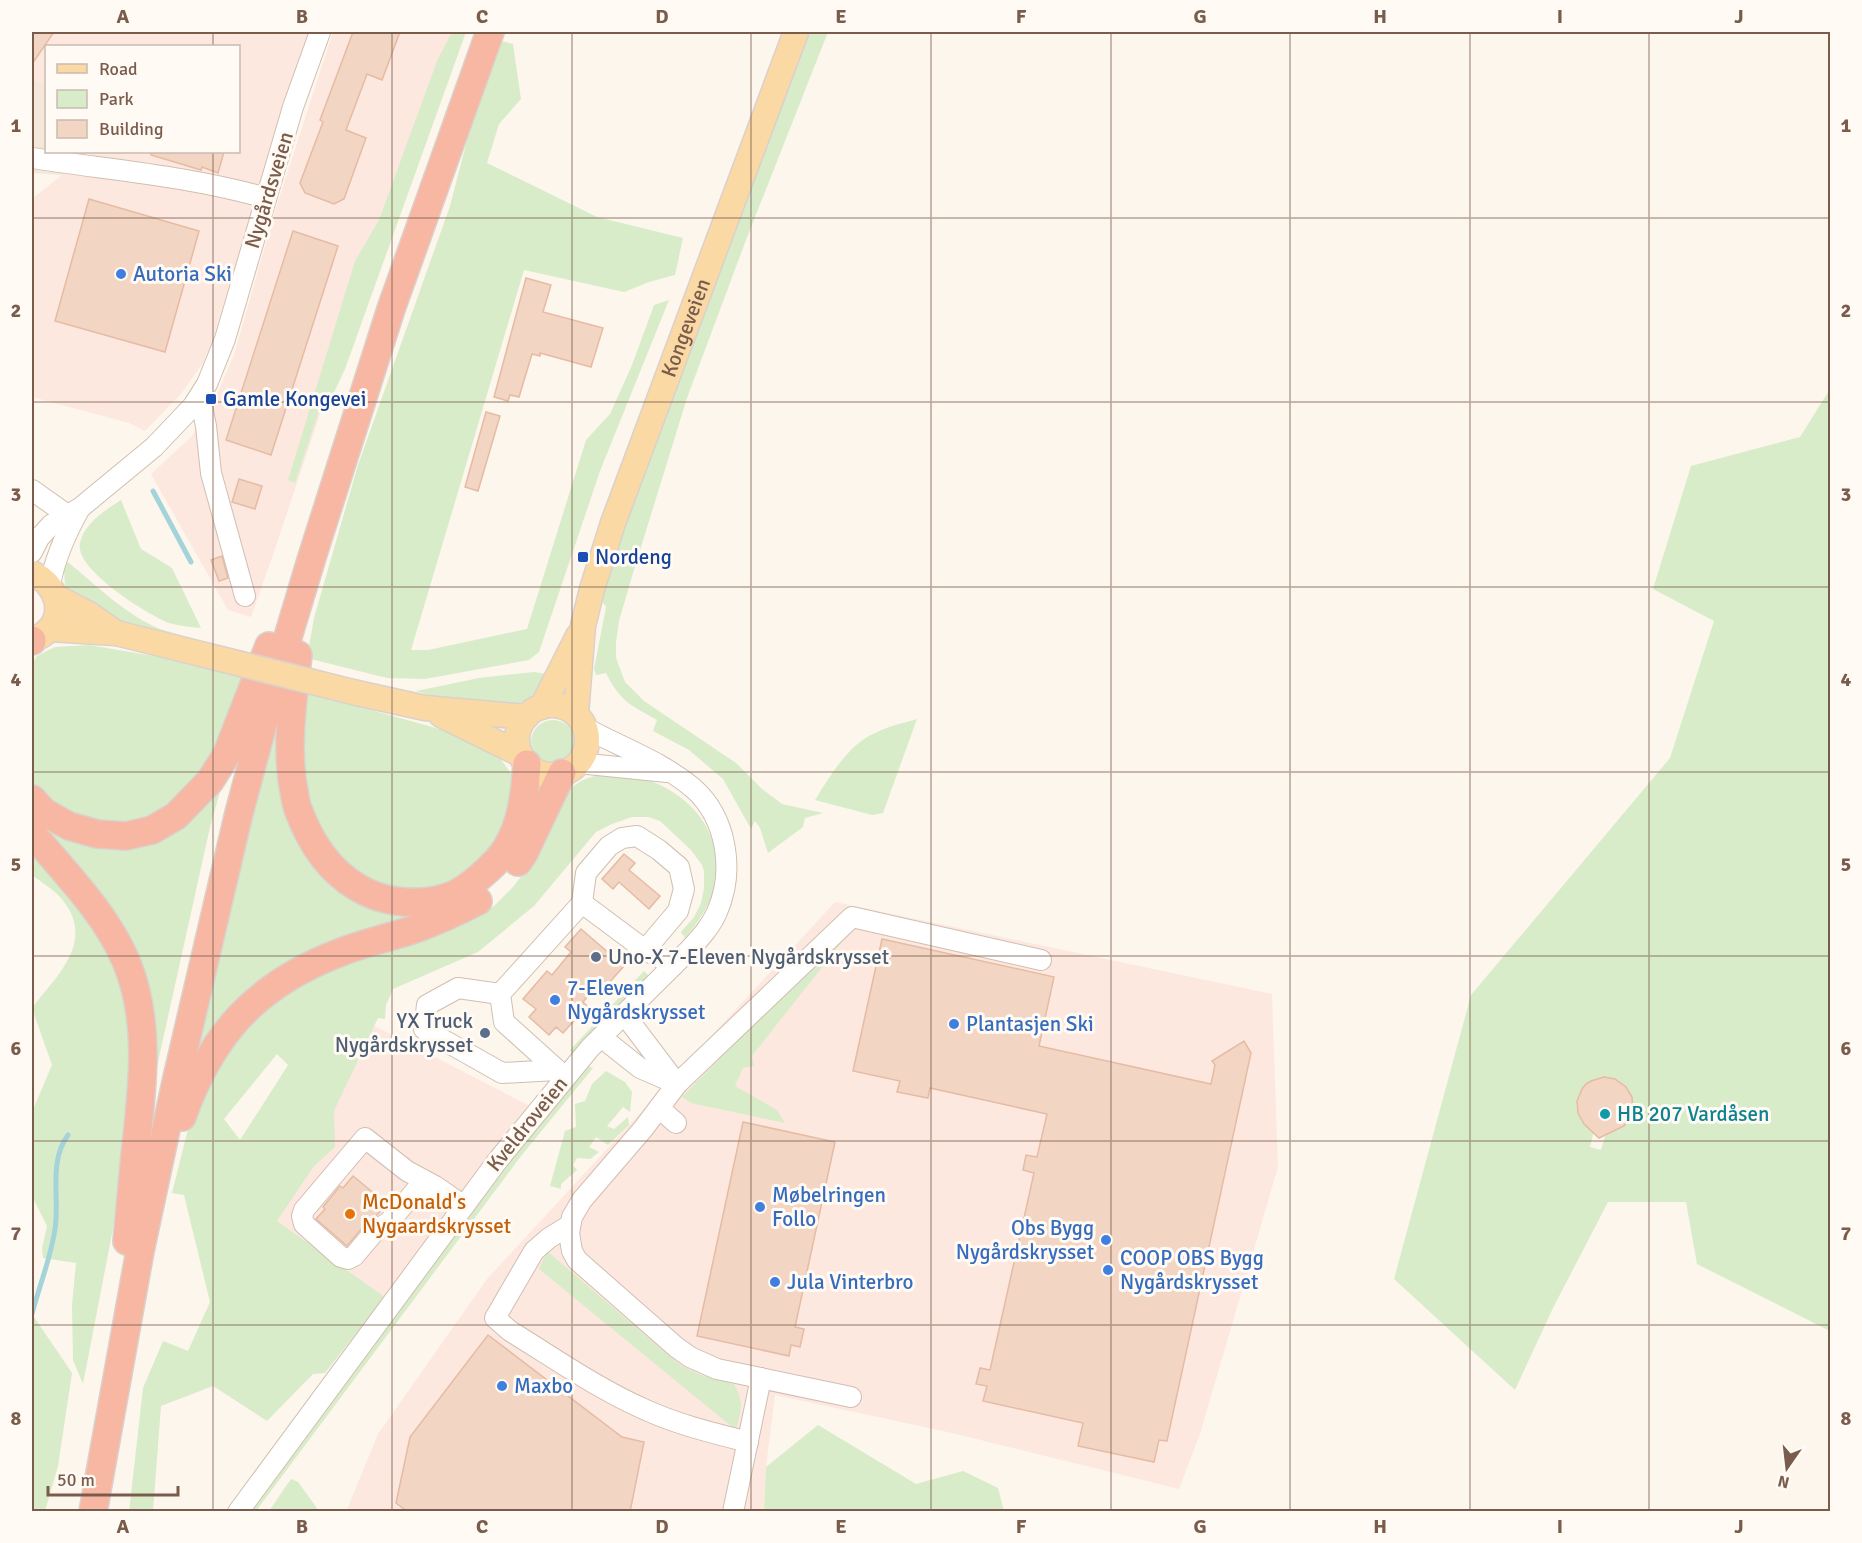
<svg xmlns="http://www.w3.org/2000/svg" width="1862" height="1543" viewBox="0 0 1862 1543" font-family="Signika,sans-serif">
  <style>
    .residential { fill: #f5e8da }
    .commercial { fill: #fde8e0 }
    .green { fill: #d8ecc9; fill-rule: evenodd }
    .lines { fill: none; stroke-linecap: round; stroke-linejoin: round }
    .stream { stroke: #a5d3da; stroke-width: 5 }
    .building { fill: #f3d5c3; stroke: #e6bba3; stroke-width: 1.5 }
    .minor-casing { stroke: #d1beb0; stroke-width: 22 }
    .major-casing { stroke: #dad1cd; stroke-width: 27 }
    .highway-casing { stroke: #dad1cd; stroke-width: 30 }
    .minor { stroke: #fff; stroke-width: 20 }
    .major { stroke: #fbd9a5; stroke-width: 24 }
    .highway { stroke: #f7b7a3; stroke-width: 27 }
    .major-bridge-casing { stroke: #dad1cd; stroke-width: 27; stroke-linecap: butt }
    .major-bridge { stroke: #fbd9a5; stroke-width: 24 }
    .grid { fill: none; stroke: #7a5c4d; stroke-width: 1.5; stroke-opacity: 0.55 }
    .shop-dot { fill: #3f7fe0; stroke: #fffaf3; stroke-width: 2 }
    .transit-dot { fill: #1a4fb4; stroke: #fffaf3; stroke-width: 2 }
    .service-dot { fill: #5c6f8a; stroke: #fffaf3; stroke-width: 2 }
    .culture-dot { fill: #0f9aa8; stroke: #fffaf3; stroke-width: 2 }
    .food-dot { fill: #e8710a; stroke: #fffaf3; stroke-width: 2 }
    .labels { text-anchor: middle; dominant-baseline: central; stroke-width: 6; stroke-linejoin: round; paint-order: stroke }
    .street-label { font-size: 21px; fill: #7a5c4d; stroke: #fffaf3 }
    .shop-label { font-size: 21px; fill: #366cbe; stroke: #fffaf3; text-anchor: start }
    .transit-label { font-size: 21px; fill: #164399; stroke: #fffaf3; text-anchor: start }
    .service-label { font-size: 21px; fill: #4e5e75; stroke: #fffaf3; text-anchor: start }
    .culture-label { font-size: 21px; fill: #0d838f; stroke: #fffaf3; text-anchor: start }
    .food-label { font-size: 21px; fill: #c56008; stroke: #fffaf3; text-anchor: start }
    .neatline { fill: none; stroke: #7a5c4d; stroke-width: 2 }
    .grid-label { font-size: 20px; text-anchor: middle; font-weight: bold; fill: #7a5c4d }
  </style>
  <rect width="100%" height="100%" fill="#fdf6ec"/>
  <polygon class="residential" points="32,80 46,83 46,152 64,152 62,175 32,173"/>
  <g class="commercial">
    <polygon points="32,32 309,32 250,216 213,339 203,363 180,395 145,431 129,423 32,397 32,199 62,175 64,152 238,152 238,46 46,46 46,83 32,80"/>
    <polygon points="333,32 453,32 372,259 274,552 251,617 228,610 151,474 192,436 217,394 234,355 275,211"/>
    <polygon points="835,902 1272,994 1278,1167 1200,1434 1179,1489 952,1433 775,1395 766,1467 764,1511 346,1512 378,1434 487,1279"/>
    <polygon points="367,1022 530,1106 385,1297 277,1221"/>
  </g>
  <g class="green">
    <polygon points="452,32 466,32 345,369 329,403 322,402 295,483 288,480 355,261 379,220 437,61"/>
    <path d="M805,32H828L746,240L687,398L633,573L619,621L616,642V658L625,682L644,701L736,763L762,789L782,804L823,813L805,818L803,827L768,853L760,828L755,821L751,829L723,779L689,750L653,731L657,720C630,705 620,701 606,673L596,675L594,669L606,607L600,598L625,522Z"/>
    <polygon points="498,40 513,44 521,99 499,124 487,163 597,217 683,238 675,275 649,282 624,292 524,270 411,650 428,650 527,629 586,440 610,414 632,365 654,305 669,300 600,471 539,652 529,660 425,679 387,678 307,658 314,618 358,465 450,206 480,90"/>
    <path d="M1830,389V1331L1697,1264L1686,1202H1608L1553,1308L1515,1390L1394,1279L1471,995L1670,758L1714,621L1653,589L1691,466L1800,437ZM1604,1077C1641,1081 1643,1126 1606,1133L1601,1150L1590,1147L1594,1131C1566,1117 1574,1082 1604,1077Z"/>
    <path d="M121,500L141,549L172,568L201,628C191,627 179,626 169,623C147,614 74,569 80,543C84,523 106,510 121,500Z"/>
    <path d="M65,562L69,563C97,586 126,615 160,629C169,632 178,634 187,637L186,639L110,618L70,594L65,585L64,571Z"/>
    <polygon points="89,645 183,661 243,677 231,723 193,789 148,821 104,826 58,812 32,787 32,664 37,656 55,647"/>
    <path d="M534,672L547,674C543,681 539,689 534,694C506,720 448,701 416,691L479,678Z"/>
    <polygon points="282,688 307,849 425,910 326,951 188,1065"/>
    <polygon points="299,690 472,738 500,758 512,775 512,800 499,846 438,892 386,891 345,871 305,809"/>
    <path d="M917,719L883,813L872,815L815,800C831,775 848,744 877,732C889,726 904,723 917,719Z"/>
    <circle cx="553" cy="742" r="22"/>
    <polygon points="226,770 210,827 150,1098 148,1005 38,819 122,848"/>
    <path d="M609,774C618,775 628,774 637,777C687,789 726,831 715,886C710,906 698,922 685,938L681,932L694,917L701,903L704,888V871L702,865L691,850L660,821L648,817H632L612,824L596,832L534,906L478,952L393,989L386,1005L385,1019L378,1018L334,1111L335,1147L314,1166L277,1221L385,1297L325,1373L313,1374L267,1421L213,1386L161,1406L153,1511L129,1512L143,1388L163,1341L188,1351L210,1302L184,1195L172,1193L188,1129L222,1056L261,1010L324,968L457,926L494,906L513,887L528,867L568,791C580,779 593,775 609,774ZM277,1054L288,1065L240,1140L224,1119Z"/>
    <path d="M32,851L85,909L119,975L136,1044L122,1182L83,1384L73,1360L72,1305L76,1263L43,1258L42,1248L47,1226L32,1196V1112L52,1065L32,1008C56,977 95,942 64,902C57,891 42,883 32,875Z"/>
    <polygon points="847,930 849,933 752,1056 754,1066 743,1068 735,1086 777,1110 785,1123 691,1103 682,1097"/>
    <polygon points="644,971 649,976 575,1053 572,1053 570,1050"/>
    <path d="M588,1066L593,1068L521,1156L256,1511L249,1512C360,1362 468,1209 588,1066Z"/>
    <polygon points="606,1071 625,1082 632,1092 630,1112 623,1107 607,1126 614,1129 628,1117 629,1125 608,1145 596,1137 589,1147 599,1152 590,1159 577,1158 573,1165 577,1170 561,1184 561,1189 550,1186 565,1131 576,1127 575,1104 585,1101 592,1084"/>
    <path d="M547,1251L680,1365L701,1375L734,1384C745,1404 741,1409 736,1430L539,1269Z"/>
    <polygon points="32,1314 72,1373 58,1466 45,1511 32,1511"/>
    <polygon points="818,1425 916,1484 963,1471 998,1488 1004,1511 764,1511 766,1467"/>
    <polygon points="291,1479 298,1482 319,1511 269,1511"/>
  </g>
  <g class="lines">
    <g class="stream">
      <polyline points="153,491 191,562"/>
      <path d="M32,1314C39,1286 51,1258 55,1229C60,1198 48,1162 68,1135"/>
    </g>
  </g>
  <g class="building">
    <polygon points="32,32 54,32 32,64"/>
    <polygon points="353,32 400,32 382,80 367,74 346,130 366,138 344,199 334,204 305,193 300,183 323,122 320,120"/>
    <polygon points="151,152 224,152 218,173 202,167 201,170 151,155"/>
    <polygon points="89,199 199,231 165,352 55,321"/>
    <polygon points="293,231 338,246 271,455 226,440"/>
    <polygon points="526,278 551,285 543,312 603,328 591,367 540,353 540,356 532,354 519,397 510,395 508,401 494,397"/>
    <polygon points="486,412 500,416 478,491 465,487"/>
    <polygon points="239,479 262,486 255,509 232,502"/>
    <polygon points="222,556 228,578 219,581 211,560"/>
    <polygon points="624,854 635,863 629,870 660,896 649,909 619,882 613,889 602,879"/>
    <polygon points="581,929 624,966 608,984 602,979 583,1002 587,1006 563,1033 556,1027 549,1035 529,1017 536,1009 523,999 547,971 552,975 571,952 565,947"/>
    <polygon points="882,939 1054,977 1039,1046 1211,1084 1215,1065 1212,1061 1244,1041 1251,1053 1167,1441 1159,1440 1154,1462 1078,1446 1083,1423 983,1401 987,1386 976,1384 980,1368 990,1370 1034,1173 1023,1170 1026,1155 1037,1157 1047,1114 930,1088 928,1098 897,1092 900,1081 853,1071"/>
    <polygon points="1604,1077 1615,1079 1626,1087 1632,1097 1633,1110 1631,1116 1624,1126 1599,1138 1584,1124 1578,1113 1577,1101 1582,1089 1586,1084 1591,1081"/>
    <polygon points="743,1122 835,1142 795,1327 804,1329 800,1347 791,1345 789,1356 697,1336"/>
    <polygon points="353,1176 387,1204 377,1215 367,1222 347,1246 316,1219 325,1209 323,1207 340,1186 343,1188"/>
    <polygon points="488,1335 622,1437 644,1442 630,1512 408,1512 396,1503 410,1437"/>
  </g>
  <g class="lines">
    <g class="minor-casing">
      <g id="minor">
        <path d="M32,158C110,170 190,176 266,198"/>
        <polyline points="200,397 206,426 211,473 245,596"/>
        <polyline points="32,490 73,519"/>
        <polyline points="32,552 39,538 51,525 80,508 154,447 193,406 207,384 225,339 293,107 320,32"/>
        <path d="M50,585C55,557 66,533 80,508"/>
        <polyline points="578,763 667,772"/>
        <polyline points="582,903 586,873 609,846 622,838 637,836 659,850 679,867 684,889 678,911 645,950"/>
        <polyline points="500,994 458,988 427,1005 424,1029 502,1073 557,1070"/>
        <polyline points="601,1037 640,1068 677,1084 624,1014"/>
        <polyline points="565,1077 504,1022 500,994 582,903 645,950 674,965"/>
        <polyline points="659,1108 676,1123"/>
        <polyline points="435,1186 417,1189 389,1222 376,1230 354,1256 348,1259 341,1257 304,1224 302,1216 304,1210 365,1138 407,1171 435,1186 464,1206"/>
        <path d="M570,1225L549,1238L534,1251L495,1318L510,1331C554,1358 598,1389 646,1410C679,1425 713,1433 748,1442"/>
        <polyline points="851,1397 717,1369 690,1357 676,1347 577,1260 572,1251 569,1233 572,1217 582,1200 643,1129 677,1084 852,917 1041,960"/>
        <path d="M238,1512L498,1160L590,1048L690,949C701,937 711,926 717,912C735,871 727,818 693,788C661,761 620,747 584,727"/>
        <polyline points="733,1512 761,1378"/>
      </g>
    </g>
    <g class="major-casing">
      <g id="major">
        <path d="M32,573C61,586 68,623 37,638"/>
        <polyline points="56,597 89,614 116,633"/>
        <polyline points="49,629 116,633 185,650"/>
        <polyline points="357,693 425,708 526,717"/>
        <circle cx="552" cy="740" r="35"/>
        <polyline points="542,707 578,636"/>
        <path id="s1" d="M576,714L583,626L592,589L613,523L796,32"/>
        <polyline points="441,715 520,754"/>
      </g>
    </g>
    <g class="highway-casing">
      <g id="highway">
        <polyline points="32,641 32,640"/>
        <path d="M298,655C293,699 286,743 293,786C295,794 295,802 298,809C309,839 328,870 357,887C382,903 417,906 445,898C459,894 472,884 483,874C492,866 501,858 507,847C522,822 525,793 527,764"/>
        <polyline points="32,799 44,812 69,826 97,834 126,836 152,830 176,816 210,781 227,754 269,646"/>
        <path d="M32,833C65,873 105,912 126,961C152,1023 142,1090 135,1155C132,1184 130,1212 127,1241"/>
        <polyline points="518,862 524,853 562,773"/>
        <path d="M182,1117C211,1035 255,986 336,954C362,943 389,938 415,929C437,921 457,912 478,901"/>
        <polyline points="93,1512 140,1251 177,1078 239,813 272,690 312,557 391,309 490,32"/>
      </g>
    </g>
    <use href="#minor" class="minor"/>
    <use href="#major" class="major"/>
    <use href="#highway" class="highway"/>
    <g class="major-bridge-casing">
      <polyline id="major-bridge" points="185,650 357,693"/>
    </g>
    <use href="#major-bridge" class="major-bridge"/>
  </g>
  <path class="grid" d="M213,32V46M392,32V1512M572,32V1512M751,32V1512M931,32V1512M1111,32V1512M1290,32V1512M1470,32V1512M1649,32V1512M213,152V1512M32,218H1830M32,402H1830M32,587H1830M32,772H1830M32,956H1830M32,1141H1830M32,1325H1830"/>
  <g class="shop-dot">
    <circle cx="121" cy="274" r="6"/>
    <circle cx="555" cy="1000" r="6"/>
    <circle cx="954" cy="1024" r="6"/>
    <circle cx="760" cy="1207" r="6"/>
    <circle cx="1106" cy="1240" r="6"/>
    <circle cx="1108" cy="1270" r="6"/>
    <circle cx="775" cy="1282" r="6"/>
    <circle cx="502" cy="1386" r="6"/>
  </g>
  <g class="transit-dot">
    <rect x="205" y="393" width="12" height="12" rx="3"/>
    <rect x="577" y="551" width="12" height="12" rx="3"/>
  </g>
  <g class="service-dot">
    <circle cx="596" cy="957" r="6"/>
    <circle cx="485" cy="1033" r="6"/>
  </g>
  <circle class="culture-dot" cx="1605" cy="1114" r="6"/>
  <circle class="food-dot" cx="350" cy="1214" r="6"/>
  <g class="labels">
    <g class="street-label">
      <text transform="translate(269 190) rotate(-73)">Nygårdsveien</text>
      <text stroke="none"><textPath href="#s1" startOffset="404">Kongeveien</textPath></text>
      <text transform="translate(527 1124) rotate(-51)">Kveldroveien</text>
    </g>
    <g class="shop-label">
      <text x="133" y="274">Autoria Ski</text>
      <text x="567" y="988">7-Eleven<tspan x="567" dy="24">Nygårdskrysset</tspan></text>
      <text x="966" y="1024">Plantasjen Ski</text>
      <text x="772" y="1195">Møbelringen<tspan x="772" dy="24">Follo</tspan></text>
      <text x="1094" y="1228" text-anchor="end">Obs Bygg<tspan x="1094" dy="24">Nygårdskrysset</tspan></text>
      <text x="1120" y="1258">COOP OBS Bygg<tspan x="1120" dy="24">Nygårdskrysset</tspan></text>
      <text x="787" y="1282">Jula Vinterbro</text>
      <text x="514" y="1386">Maxbo</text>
    </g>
    <g class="transit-label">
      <text x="223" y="399">Gamle Kongevei</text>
      <text x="595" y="557">Nordeng</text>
    </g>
    <g class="service-label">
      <text x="608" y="957">Uno-X 7-Eleven Nygårdskrysset</text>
      <text x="473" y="1021" text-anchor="end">YX Truck<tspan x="473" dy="24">Nygårdskrysset</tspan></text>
    </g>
    <g class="culture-label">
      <text x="1617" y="1114">HB 207 Vardåsen</text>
    </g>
    <g class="food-label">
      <text x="362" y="1202">McDonald's<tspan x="362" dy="24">Nygaardskrysset</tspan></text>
    </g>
  </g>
  <rect width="1862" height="1543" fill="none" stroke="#fffaf3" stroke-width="66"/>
  <rect x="45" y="45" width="195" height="108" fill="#fffaf3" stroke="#cabbb1" stroke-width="1.5"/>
  <rect x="57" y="64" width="30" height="9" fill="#fbd9a5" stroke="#cabbb1" stroke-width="1.5"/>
  <text x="99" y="75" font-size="18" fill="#7a5c4d">Road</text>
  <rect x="57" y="90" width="30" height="18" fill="#d8ecc9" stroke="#cabbb1" stroke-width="1.5"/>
  <text x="99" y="105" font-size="18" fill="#7a5c4d">Park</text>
  <rect x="57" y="120" width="30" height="18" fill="#f3d5c3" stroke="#cabbb1" stroke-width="1.5"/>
  <text x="99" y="135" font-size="18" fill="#7a5c4d">Building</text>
  <g transform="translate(1787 1468) rotate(194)" stroke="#fffaf3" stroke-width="4.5" paint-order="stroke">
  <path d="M0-4.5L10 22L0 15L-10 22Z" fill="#7a5c4d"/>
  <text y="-9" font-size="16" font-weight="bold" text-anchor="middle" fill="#7a5c4d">N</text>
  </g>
  <path d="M48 1486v9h130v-9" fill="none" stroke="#7a5c4d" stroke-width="3"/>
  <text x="57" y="1486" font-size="18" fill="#7a5c4d" stroke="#fffaf3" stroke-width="4.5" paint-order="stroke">50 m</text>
  <rect x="33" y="33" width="1796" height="1477" class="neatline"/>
  <g class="grid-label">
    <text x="123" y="23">A</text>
    <text x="302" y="23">B</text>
    <text x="482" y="23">C</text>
    <text x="662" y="23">D</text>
    <text x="841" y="23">E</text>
    <text x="1021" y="23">F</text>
    <text x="1200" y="23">G</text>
    <text x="1380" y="23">H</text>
    <text x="1560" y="23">I</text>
    <text x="1739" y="23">J</text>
    <text x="16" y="132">1</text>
    <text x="1846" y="132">1</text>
    <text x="16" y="317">2</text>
    <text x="1846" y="317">2</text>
    <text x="16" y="501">3</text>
    <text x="1846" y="501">3</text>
    <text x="16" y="686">4</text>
    <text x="1846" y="686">4</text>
    <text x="16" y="871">5</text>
    <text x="1846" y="871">5</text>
    <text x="16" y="1055">6</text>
    <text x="1846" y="1055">6</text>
    <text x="16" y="1240">7</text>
    <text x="1846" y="1240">7</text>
    <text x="16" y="1425">8</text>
    <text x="1846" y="1425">8</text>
    <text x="123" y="1533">A</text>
    <text x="302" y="1533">B</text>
    <text x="482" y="1533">C</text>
    <text x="662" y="1533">D</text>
    <text x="841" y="1533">E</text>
    <text x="1021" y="1533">F</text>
    <text x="1200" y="1533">G</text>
    <text x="1380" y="1533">H</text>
    <text x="1560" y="1533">I</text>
    <text x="1739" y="1533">J</text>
  </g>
</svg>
